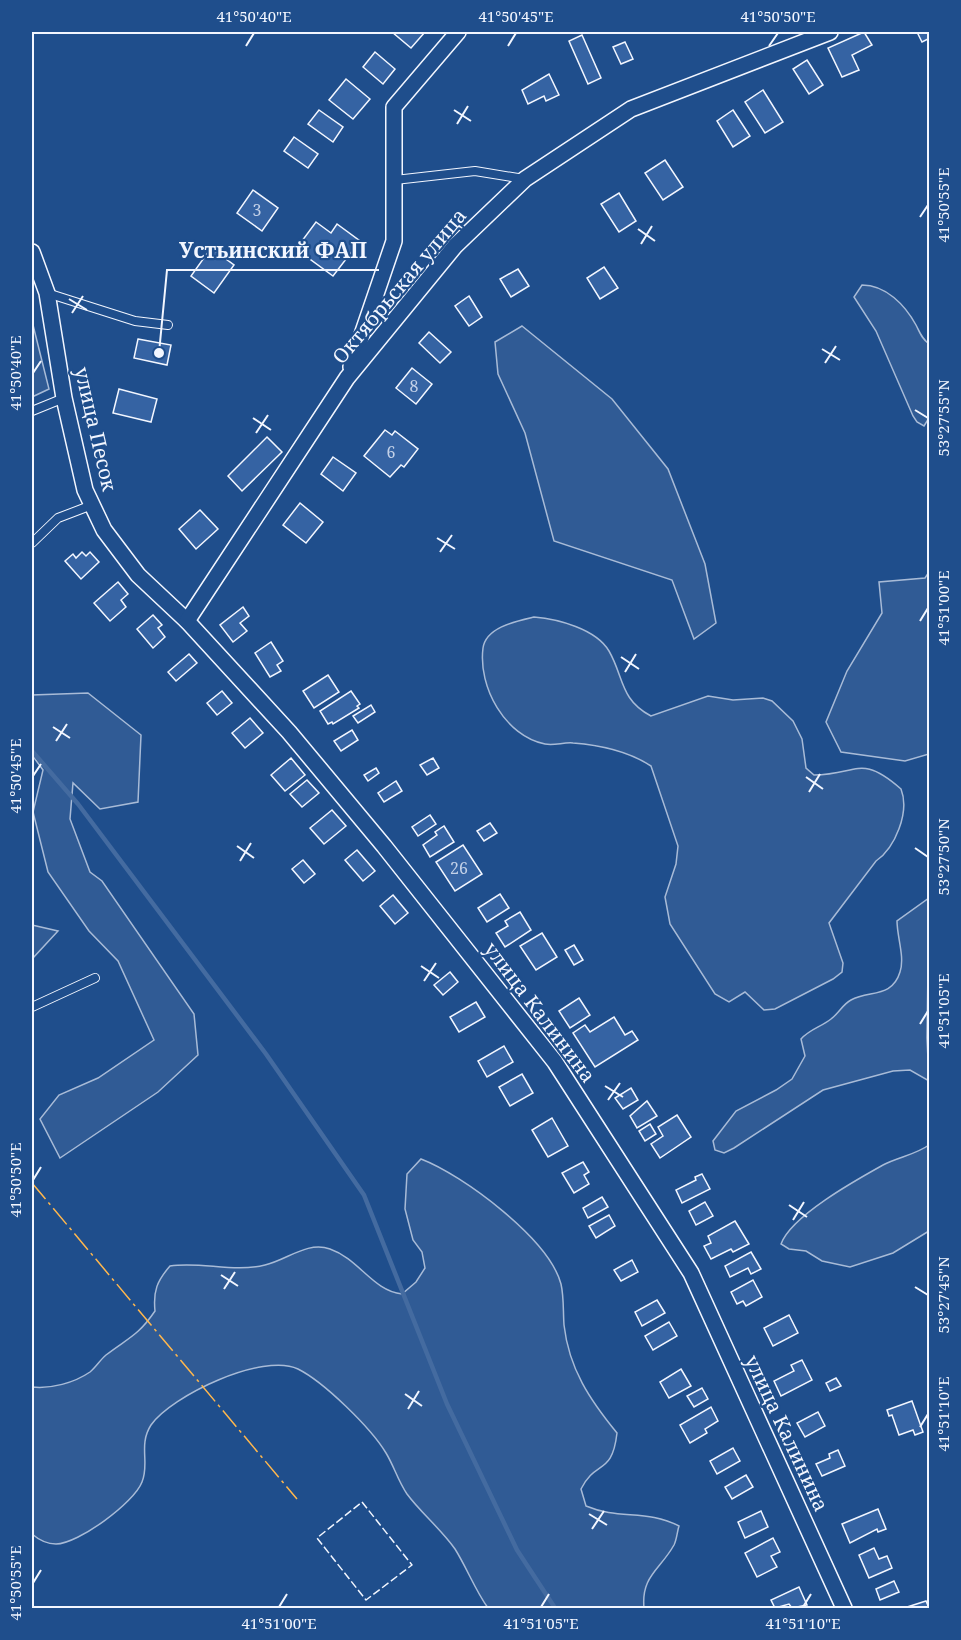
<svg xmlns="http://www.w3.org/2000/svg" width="961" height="1640" viewBox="0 0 961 1640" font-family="'Noto Serif',serif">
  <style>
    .green { fill: #305b95; stroke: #a8bbd7; stroke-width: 1.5 }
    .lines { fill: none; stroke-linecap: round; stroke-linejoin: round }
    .stream { stroke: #446ba0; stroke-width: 4.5 }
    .building { fill: #3563a3; stroke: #f2f6ff; stroke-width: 1.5 }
    .service-casing { stroke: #f2f6ff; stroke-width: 10 }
    .minor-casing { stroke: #f2f6ff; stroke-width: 18 }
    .service { stroke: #1f4e8c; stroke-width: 8 }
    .minor { stroke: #1f4e8c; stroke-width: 15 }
    .fence { stroke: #f2f6ff; stroke-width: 1.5; stroke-dasharray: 8 3; stroke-linecap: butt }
    .power { stroke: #ffb74d; stroke-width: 1.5; stroke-dasharray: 21 4.5 3 4.5; stroke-linecap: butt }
    .ticks { fill: none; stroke: #f2f6ff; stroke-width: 2 }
    .labels { text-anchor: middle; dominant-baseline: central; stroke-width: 4.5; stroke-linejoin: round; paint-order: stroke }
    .number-label { font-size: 16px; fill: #c3d1e8 }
    .street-label { font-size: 20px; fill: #f2f6ff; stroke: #1f4e8c }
    .leader { fill: none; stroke: #f2f6ff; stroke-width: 2 }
    .callout-dot { fill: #f2f6ff; stroke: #1f4e8c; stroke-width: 2 }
    .callout-label { font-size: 21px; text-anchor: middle; font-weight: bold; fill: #f2f6ff; stroke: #1f4e8c; stroke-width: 4.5; stroke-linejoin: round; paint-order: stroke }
    .neatline { fill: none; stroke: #f2f6ff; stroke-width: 2 }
    .ticks-label { font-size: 15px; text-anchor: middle; fill: #f2f6ff }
  </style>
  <rect width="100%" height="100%" fill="#1f4e8c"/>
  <g class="green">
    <path d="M862,285C886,285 905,305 916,325C920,333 922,339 929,344V418L924,426L917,422L913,416L876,331L854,297Z"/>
    <polygon points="32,321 49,389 32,397"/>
    <polygon points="522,326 612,399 668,469 705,564 716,623 694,639 672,580 554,541 525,433 498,374 495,342"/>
    <polygon points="929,572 929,754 905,761 841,752 826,722 847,671 882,613 879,582 925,578"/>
    <path d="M534,617C558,619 596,629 609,651C624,677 620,700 651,716L708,696L733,700L763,698L772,701L793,721L802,739L806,768L814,775C858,775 860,753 901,789C910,812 895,848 876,861L829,923L843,963L842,972L833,979L775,1009L764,1010L745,992L729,1002L715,994L670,924L665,897L676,864L678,846L651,766C628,751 600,745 573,743C564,742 554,746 545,744C505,736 478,687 483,648C486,627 517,621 534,617Z"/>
    <polygon points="88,693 141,735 138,802 100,809 73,783 70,819 90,872 102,881 194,1014 198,1055 158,1092 60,1158 40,1119 59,1095 98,1078 154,1040 118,961 89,931 48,872 33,812 43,770 32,755 32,695"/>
    <path d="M929,898L927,1038L929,1081L910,1070L893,1071L823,1090L734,1148L724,1153L715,1150L713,1141L736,1111L776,1090L792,1079L805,1056L801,1039C810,1029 821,1027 831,1019C839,1013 843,1004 851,1000C870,990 892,998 900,972C905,957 897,937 897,921Z"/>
    <polygon points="32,925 58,931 32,959"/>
    <path d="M929,1145V1231L893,1253L850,1267L822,1261L806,1251L789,1249L781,1244C791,1216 856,1180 883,1165C898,1157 915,1155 929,1145Z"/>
    <path d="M421,1159C463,1175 549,1239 561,1284C564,1297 563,1311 564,1325C569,1369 590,1400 617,1433C612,1476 596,1459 581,1489L586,1506C619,1520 647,1509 679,1526C677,1532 677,1539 674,1545C660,1570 641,1576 644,1608H488C475,1590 467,1568 455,1549C441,1529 421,1513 407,1494C398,1481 394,1466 386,1453C371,1428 324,1382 298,1369C263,1352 171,1396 151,1425C138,1445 150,1463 142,1482C134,1503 78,1544 56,1544C46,1544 39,1540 32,1534V1387C51,1389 74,1383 90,1372C96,1367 100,1360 106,1355C128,1338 138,1336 155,1311C153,1291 157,1281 170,1266C201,1261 233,1273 265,1265C287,1260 307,1241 330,1249C359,1259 373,1291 402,1294L416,1282L425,1268L422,1252L413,1240L405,1209L407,1174Z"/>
  </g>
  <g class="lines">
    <polyline class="stream" points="32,751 78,804 266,1054 364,1195 447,1404 517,1550 555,1608"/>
  </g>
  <g class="building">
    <polygon points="392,32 425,32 411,48"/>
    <polygon points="864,32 872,45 852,55 859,70 842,77 828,48"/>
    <polygon points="917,32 930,32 930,38 922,42"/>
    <polygon points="582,35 601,78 588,84 569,41"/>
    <polygon points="625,42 633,59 621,64 613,47"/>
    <polygon points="375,52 395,69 383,84 363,67"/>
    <polygon points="807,60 823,85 809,94 793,69"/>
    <polygon points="549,74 559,95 546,101 544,96 528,104 522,90"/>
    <polygon points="346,79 370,99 353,119 329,100"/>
    <polygon points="763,90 783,122 765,133 745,102"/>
    <polygon points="319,110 343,127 333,142 308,124"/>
    <polygon points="733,110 750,136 733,147 717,121"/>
    <polygon points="294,137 318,154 308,168 284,151"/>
    <polygon points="665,160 683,187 663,200 645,173"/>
    <polygon points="253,190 278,208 262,231 237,213"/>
    <polygon points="619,193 636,221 619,232 601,204"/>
    <polygon points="316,222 331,233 337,224 360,241 333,276 296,249"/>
    <polygon points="211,248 234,265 214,293 191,276"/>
    <polygon points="604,267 618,288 600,299 587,278"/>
    <polygon points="518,269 529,286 511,297 500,279"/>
    <polygon points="469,296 482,317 469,326 455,306"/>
    <polygon points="429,332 451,352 440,363 419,343"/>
    <polygon points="138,339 171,345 167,365 134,358"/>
    <polygon points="412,368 432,384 416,404 396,388"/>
    <polygon points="119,389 157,399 151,422 113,413"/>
    <polygon points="385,430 392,435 395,431 418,449 404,467 401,465 390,477 364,456"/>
    <polygon points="267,437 282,452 242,491 228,476"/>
    <polygon points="333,457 356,473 343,491 321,474"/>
    <polygon points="300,503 323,522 306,543 283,525"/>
    <polygon points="200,510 218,529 196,549 179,529"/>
    <polygon points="82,552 86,556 90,552 99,562 81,579 65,561 73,554 76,558"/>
    <polygon points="118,582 128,594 121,600 126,607 110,621 94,603"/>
    <polygon points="243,607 249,616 240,623 247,631 233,642 220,625"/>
    <polygon points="153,615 162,625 158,628 165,637 153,648 137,629"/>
    <polygon points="271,642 283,661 277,665 281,671 270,677 255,653"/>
    <polygon points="189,654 197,663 176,681 168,672"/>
    <polygon points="328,675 339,692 314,708 303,691"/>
    <polygon points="222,691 232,703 217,715 207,703"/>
    <polygon points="351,691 360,704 357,706 359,708 333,724 332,722 328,724 320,711"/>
    <polygon points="371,705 375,712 358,723 353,716"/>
    <polygon points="250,718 263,733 245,748 232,733"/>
    <polygon points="352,730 358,740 341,751 334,741"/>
    <polygon points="291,758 305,775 285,791 271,775"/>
    <polygon points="433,758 439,768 427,775 420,765"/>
    <polygon points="376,768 379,773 368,781 364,775"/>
    <polygon points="307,780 319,793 302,807 290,794"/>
    <polygon points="396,781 402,791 384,802 378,793"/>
    <polygon points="332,810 346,826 324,844 310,828"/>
    <polygon points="430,815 436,824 418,836 412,827"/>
    <polygon points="490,823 497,833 484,841 477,831"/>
    <polygon points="444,826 454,842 430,857 423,845 437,835 435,832"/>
    <polygon points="463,845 482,874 455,891 436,862"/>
    <polygon points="357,850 375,871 363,881 345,860"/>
    <polygon points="303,860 315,874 304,883 292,869"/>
    <polygon points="500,894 509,908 487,922 478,908"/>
    <polygon points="393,895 408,913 395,924 380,906"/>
    <polygon points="520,912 531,930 505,947 496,933 508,926 505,921"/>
    <polygon points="542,933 557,957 536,970 520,946"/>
    <polygon points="574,945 583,960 574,965 565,950"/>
    <polygon points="450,972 458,982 443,995 434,985"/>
    <polygon points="579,998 590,1015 570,1028 559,1011"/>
    <polygon points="476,1002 485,1017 459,1032 450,1017"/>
    <polygon points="614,1017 625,1035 632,1031 638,1040 595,1067 573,1033 585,1025 590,1032"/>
    <polygon points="504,1046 513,1062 487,1077 478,1061"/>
    <polygon points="522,1074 533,1093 510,1106 499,1087"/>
    <polygon points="631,1088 638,1100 623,1109 615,1098"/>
    <polygon points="647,1101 657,1116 637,1128 630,1116"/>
    <polygon points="677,1115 691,1137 660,1158 651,1144 663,1136 658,1127"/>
    <polygon points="552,1118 568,1146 548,1157 532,1130"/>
    <polygon points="650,1124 656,1134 645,1141 639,1131"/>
    <polygon points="583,1162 589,1172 584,1175 589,1184 574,1193 562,1173"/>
    <polygon points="702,1174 710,1189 682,1203 676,1190 696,1180 695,1177"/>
    <polygon points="602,1197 608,1207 588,1218 583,1208"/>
    <polygon points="705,1202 713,1216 696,1225 689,1211"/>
    <polygon points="609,1215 615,1226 596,1238 589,1226"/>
    <polygon points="735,1221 749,1244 733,1252 731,1249 711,1259 704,1246 711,1243 708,1236"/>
    <polygon points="751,1252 761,1269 751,1274 748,1268 730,1277 725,1266"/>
    <polygon points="632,1260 638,1272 621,1281 614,1270"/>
    <polygon points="753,1280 762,1297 746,1306 743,1301 737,1304 731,1292"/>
    <polygon points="657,1300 665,1313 642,1326 635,1312"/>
    <polygon points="789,1315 798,1333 773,1346 764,1328"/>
    <polygon points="669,1322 677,1336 653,1350 645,1336"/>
    <polygon points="802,1360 812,1380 781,1396 774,1381 794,1371 791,1365"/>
    <polygon points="681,1369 691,1386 669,1398 660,1382"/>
    <polygon points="836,1378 841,1386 830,1391 826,1383"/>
    <polygon points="702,1388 708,1399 694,1407 687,1396"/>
    <polygon points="912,1401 923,1432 915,1435 913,1430 899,1435 892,1415 889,1416 887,1410"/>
    <polygon points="711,1407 718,1421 705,1429 707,1433 690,1443 680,1425"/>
    <polygon points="818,1412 825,1426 805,1437 797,1423"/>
    <polygon points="733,1448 740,1461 717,1474 710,1461"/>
    <polygon points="838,1450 845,1466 822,1476 816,1464 830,1458 829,1454"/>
    <polygon points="746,1475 753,1487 732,1499 725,1487"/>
    <polygon points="878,1509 886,1529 878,1532 877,1529 850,1543 842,1524"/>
    <polygon points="761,1511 768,1527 745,1538 738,1522"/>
    <polygon points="773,1538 780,1552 771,1556 777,1567 757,1577 745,1553"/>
    <polygon points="874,1548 879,1559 887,1556 892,1568 869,1578 859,1555"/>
    <polygon points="894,1581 899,1592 880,1600 876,1589"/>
    <polygon points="799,1587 807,1605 792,1608 789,1604 775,1608 771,1600"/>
    <polygon points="926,1601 929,1608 904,1608"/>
  </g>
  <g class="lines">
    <g class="service-casing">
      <g id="service">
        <polyline points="395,180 475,171 524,179"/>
        <polyline points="47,293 135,321 168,325"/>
        <polyline points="32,411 64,398"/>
        <polyline points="32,543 58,518 92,505"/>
        <polyline points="32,1007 95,978"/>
      </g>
    </g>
    <g class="minor-casing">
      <g id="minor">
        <polyline points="32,252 47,293 64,398 85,490 104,530 138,575 187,621 289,732 384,846 555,1062 691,1273 844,1608"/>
        <polyline points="351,367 394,241 394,107 458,32"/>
        <polyline points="187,621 347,378 455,246 525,179 631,109 830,32"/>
      </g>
    </g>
    <use href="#service" class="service"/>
    <use href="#minor" class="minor"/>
    <polygon class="fence" points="362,1502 412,1565 366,1600 317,1538"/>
    <polyline class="power" points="32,1183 297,1499"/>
  </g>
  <path class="ticks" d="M246,46L254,33M508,46L516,33M769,46L778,33M454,110L471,121M457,124L468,106M920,217L928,205M638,229L655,241M641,244L652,226M69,299L87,310M72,313L83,296M822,349L840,360M825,363L836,346M33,373L41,361M915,410L928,418M253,418L271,430M256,433L268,415M437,538L455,549M440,552L452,535M920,621L928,608M621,657L639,669M625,672L636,654M53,727L70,738M56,741L67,724M33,776L41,764M806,777L823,789M809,792L820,774M237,846L254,858M915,848L928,857M240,861L251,843M421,966L439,978M424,981L436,963M920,1024L928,1011M605,1086L623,1097M608,1100L620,1083M33,1180L41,1167M789,1205L807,1217M793,1220L804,1202M221,1275L238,1286M915,1287L928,1295M224,1289L235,1272M405,1394L422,1406M408,1409L419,1391M920,1427L928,1414M589,1514L607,1525M592,1529L604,1511M33,1583L41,1570M279,1607L287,1594M541,1607L549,1594M803,1607L811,1594"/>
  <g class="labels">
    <g class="number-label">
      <text x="257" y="210">3</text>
      <text x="414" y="386">8</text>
      <text x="391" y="452">6</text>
      <text x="459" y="868">26</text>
    </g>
    <g class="street-label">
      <text transform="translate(399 286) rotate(-50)">Октябрьская улица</text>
      <text transform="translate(96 429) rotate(77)">улица Песок</text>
      <text transform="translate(540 1012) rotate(53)">улица Калинина</text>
      <text transform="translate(787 1433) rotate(65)">улица Калинина</text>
    </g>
  </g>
  <path class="leader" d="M159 353L167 270H379"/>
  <circle class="callout-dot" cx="159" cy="353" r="6"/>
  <g class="callout-label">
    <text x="273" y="258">Устьинский ФАП</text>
  </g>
  <rect width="961" height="1640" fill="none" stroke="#1f4e8c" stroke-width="66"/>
  <rect x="33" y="33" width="895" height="1574" class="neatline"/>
  <g class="ticks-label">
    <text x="254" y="22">41°50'40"E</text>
    <text x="516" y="22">41°50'45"E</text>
    <text x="778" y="22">41°50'50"E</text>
    <text transform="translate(944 205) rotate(-90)" y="5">41°50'55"E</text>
    <text transform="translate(16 373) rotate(-90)" y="5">41°50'40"E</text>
    <text transform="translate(944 418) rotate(-90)" y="5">53°27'55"N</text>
    <text transform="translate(944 608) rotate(-90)" y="5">41°51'00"E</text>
    <text transform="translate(16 776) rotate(-90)" y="5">41°50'45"E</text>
    <text transform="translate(944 857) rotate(-90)" y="5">53°27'50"N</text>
    <text transform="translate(944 1011) rotate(-90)" y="5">41°51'05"E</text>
    <text transform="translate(16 1180) rotate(-90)" y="5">41°50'50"E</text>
    <text transform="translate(944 1295) rotate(-90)" y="5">53°27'45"N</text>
    <text transform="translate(944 1414) rotate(-90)" y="5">41°51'10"E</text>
    <text transform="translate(16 1583) rotate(-90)" y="5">41°50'55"E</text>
    <text x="279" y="1629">41°51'00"E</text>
    <text x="541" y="1629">41°51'05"E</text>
    <text x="803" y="1629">41°51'10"E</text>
  </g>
</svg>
